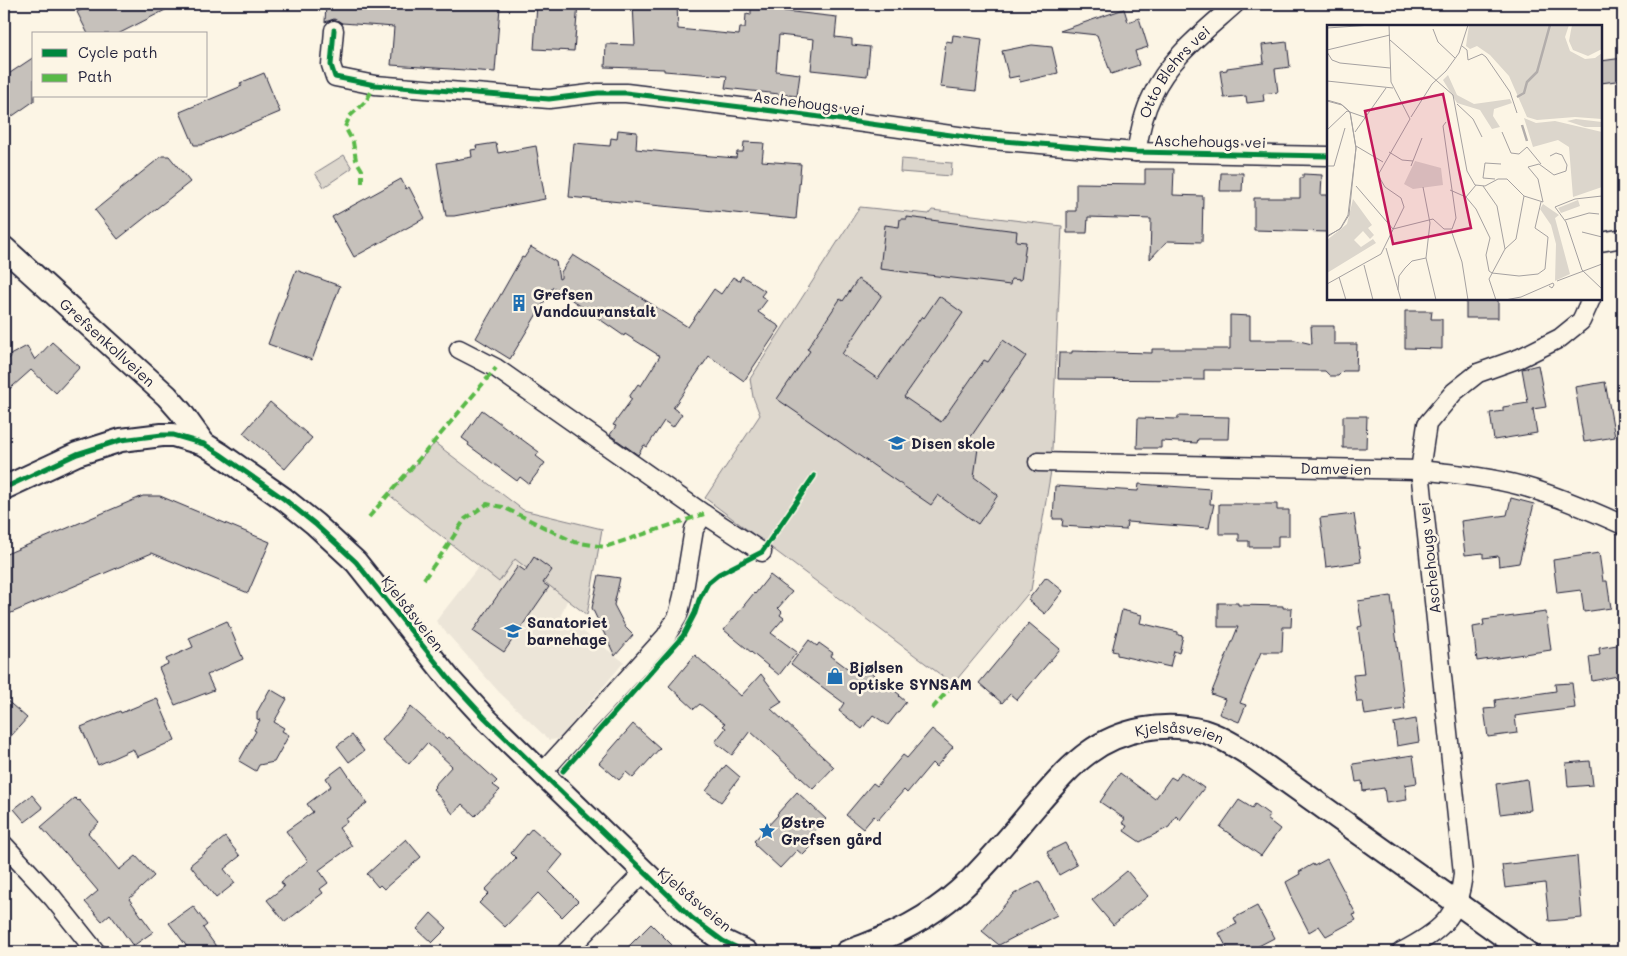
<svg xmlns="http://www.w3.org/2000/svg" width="1627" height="956" viewBox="0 0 1627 956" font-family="Mali,sans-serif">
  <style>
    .built { fill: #ece5d8 }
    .green { fill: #dcd6cc; stroke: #7f7c84 }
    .building { fill: #c6c1bb; stroke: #22223b }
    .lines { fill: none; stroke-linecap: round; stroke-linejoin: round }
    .minor-casing { stroke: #22223b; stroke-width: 21 }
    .tertiary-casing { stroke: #22223b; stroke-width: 26 }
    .minor { stroke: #fcf5e5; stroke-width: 18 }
    .tertiary { stroke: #fcf5e5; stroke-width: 22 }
    .quiet { stroke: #58b947; stroke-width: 4; stroke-dasharray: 8 4; stroke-linecap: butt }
    .cycleway-casing { stroke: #fcf5e5; stroke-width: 8 }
    .cycleway { stroke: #00873e; stroke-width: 5 }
    .labels { text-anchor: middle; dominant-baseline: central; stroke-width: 5; stroke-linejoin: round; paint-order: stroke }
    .street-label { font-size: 15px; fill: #22223b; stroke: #fcf5e5 }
    .poi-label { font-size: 15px; font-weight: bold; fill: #22223b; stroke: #fcf5e5; text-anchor: start }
    .inset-river { fill: none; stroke: #b2adab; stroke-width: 2.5 }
    .inset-road { fill: none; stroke: #a5a1a1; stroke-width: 1 }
    .view { fill: #c2185b; fill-opacity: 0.15; stroke: #c2185b; stroke-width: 2.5 }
    .inset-edge { fill: none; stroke: #22223b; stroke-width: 2.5 }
  </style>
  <rect width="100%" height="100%" fill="#fcf5e5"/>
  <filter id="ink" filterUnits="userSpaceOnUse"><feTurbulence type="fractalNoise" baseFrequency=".02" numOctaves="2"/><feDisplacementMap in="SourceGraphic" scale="10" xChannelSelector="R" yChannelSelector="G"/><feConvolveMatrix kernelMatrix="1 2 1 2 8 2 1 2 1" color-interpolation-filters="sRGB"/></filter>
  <g filter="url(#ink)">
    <polygon class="built" points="516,519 574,584 561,615 624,662 559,739 549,740 499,692 436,621"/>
    <g class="green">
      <polygon points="344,155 352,168 324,187 315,173"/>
      <polygon points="901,159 952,163 951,176 900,172"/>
      <polygon points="860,207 929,214 932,210 1062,226 1051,471 1031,590 953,684 705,498 760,415 753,397 750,379"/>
      <polygon points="435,443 523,510 602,529 587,615 515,559 499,582 388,494"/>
    </g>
    <g class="building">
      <polygon points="93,4 177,4 118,34 88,34 77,12"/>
      <polygon points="326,4 460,4 500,7 495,72 391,65 394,27 342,23 334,19 325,22"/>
      <polygon points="537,4 578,4 574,51 534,49"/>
      <polygon points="633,4 677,4 678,29 739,35 740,28 745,28 746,14 751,15 751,8 762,9 762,4 785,4 784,11 837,17 835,37 852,39 852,45 870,47 867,76 811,70 814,39 779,35 776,71 800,74 797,96 725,88 727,76 664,71 664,69 605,67 606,44 635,45"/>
      <polygon points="1124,9 1128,22 1139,18 1148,47 1135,51 1139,65 1111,74 1097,35 1060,31"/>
      <polygon points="953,35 982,39 976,91 940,87 946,41 952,42"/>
      <polygon points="1287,42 1290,67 1275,69 1278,92 1263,94 1264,101 1247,103 1246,96 1224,98 1220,71 1227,70 1227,68 1264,63 1262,45"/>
      <polygon points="1032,45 1052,47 1058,73 1020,82 1019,76 1009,78 1002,51"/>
      <polygon points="34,57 34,101 4,122 4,77"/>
      <polygon points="1623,58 1623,80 1601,83 1601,61"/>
      <polygon points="264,73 280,112 201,145 194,145 180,112 242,86 240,83"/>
      <polygon points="618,130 637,132 636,149 674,153 736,158 737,152 743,152 744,142 764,143 762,161 801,164 796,219 569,197 574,143 610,146 611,138 617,139"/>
      <polygon points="496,143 498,153 536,146 545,199 454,216 446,216 437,163 472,157 471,150 477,149 476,146"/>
      <polygon points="162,156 169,156 190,182 118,239 95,210"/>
      <polygon points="1145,169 1174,169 1173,195 1203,196 1202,242 1167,241 1150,259 1151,219 1088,217 1087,233 1067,233 1067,211 1076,211 1076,183 1145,184"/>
      <polygon points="1221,173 1243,173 1242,191 1220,191"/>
      <polygon points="1303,174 1322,175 1321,195 1328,195 1328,232 1254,230 1254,198 1300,198 1300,178 1303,178"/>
      <polygon points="401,179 406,189 409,187 425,218 354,257 332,217"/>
      <polygon points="907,217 1017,231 1016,241 1026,242 1021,280 1011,279 1010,285 880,269 885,225 899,227 900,219 907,219"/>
      <polygon points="531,247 556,262 559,279 561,278 561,272 573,255 688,327 714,289 721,294 733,277 739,281 742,276 765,291 761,296 767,300 758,312 780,327 744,381 709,356 673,408 682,414 673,427 664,421 647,447 644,445 638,455 610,435 616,426 613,425 632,399 629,397 638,384 641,386 660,356 625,334 624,336 553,287 510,359 476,338 522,257 524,258"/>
      <polygon points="296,270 340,286 312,360 268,344"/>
      <polygon points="858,279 882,295 842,354 878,379 922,316 924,318 939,296 963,313 904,397 941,422 984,360 988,362 1003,340 1026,356 968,441 978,448 974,477 998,495 978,524 938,495 931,505 777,399 810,351 807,349 840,299 843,301"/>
      <rect x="1466" y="299" width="32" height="19"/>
      <polygon points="1405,311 1432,311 1431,319 1442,319 1442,349 1405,348"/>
      <polygon points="1230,315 1250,316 1250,340 1295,340 1312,344 1311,326 1334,326 1334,344 1357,344 1356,371 1343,371 1338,376 1330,376 1325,371 1204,370 1204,380 1058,379 1059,353 1072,353 1072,351 1152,353 1152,349 1230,349"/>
      <polygon points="52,342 80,367 56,393 31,370 4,394 4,363 11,357 10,355 27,346 35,360"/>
      <polygon points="1538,365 1546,407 1533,409 1537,433 1494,440 1490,413 1503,411 1503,407 1528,403 1522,369"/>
      <polygon points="1605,382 1615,437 1584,442 1575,387"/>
      <polygon points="270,402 312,438 285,469 243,433"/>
      <polygon points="482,410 539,452 536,456 545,463 529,484 520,477 517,481 468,445 469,443 462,438"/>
      <polygon points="1178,416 1229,417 1228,439 1198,439 1197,443 1161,441 1161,448 1137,448 1138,418 1178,419"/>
      <polygon points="1343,416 1367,416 1366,448 1343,448"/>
      <polygon points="1139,484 1211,489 1210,504 1214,504 1209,528 1127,522 1126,530 1062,526 1063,519 1053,519 1055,486 1138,491"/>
      <polygon points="143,496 160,496 270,542 248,593 152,553 4,616 4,555"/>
      <polygon points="1511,498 1534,504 1519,563 1499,566 1498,556 1483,558 1483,553 1465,555 1461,521 1507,515"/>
      <polygon points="1219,504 1277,504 1277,510 1289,510 1289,536 1278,536 1278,547 1249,547 1249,541 1239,541 1239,534 1219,534"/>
      <polygon points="1354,514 1361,562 1326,567 1320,518"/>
      <polygon points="1599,553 1603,581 1607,581 1611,608 1584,612 1581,590 1557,593 1553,560"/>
      <polygon points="534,557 552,570 543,583 549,587 504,652 473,631 518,566 525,571"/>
      <polygon points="599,575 620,578 614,605 626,628 633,635 615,656 592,608"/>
      <polygon points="770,575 792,592 778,608 782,612 780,615 784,618 771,633 797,652 779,675 724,630 754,593 755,594"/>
      <polygon points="1046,577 1063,591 1045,614 1028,600"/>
      <polygon points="1391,596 1405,709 1365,715 1363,702 1357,702 1353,675 1364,674 1358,627 1362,626 1358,601"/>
      <polygon points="1218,603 1238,603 1238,605 1283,606 1283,608 1292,608 1291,627 1283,627 1282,652 1261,652 1240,703 1246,705 1239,722 1219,714 1225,699 1211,694 1238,627 1218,627"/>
      <polygon points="1122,610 1142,615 1140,623 1178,632 1178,635 1183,636 1179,653 1174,651 1170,667 1117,655 1117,652 1112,651"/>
      <polygon points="1546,612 1551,650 1477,661 1473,627 1484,625 1483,620"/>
      <polygon points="227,621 243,659 207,675 214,690 175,705 159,668 168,664 166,659 193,647 189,638"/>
      <polygon points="1029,623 1060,649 1017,700 1010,694 1002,703 979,683"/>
      <polygon points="809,640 817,646 819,643 833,653 831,656 859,677 865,668 900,695 899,696 906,702 888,725 873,715 862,729 839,711 844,703 791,664"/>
      <polygon points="1623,644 1623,675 1592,681 1589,657 1600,655 1599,648"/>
      <polygon points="695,655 741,696 761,674 782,702 771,709 834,767 813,789 750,731 732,755 715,742 726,728 723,726 725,724 700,704 694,709 669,686"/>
      <polygon points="1572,683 1575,708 1515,716 1517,733 1488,737 1484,709 1496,708 1495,700 1556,691 1555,684"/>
      <polygon points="270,689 287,699 274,722 284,728 282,731 289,735 274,762 259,765 256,771 239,761 256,731 254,730 260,720 257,719 257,712"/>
      <polygon points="4,698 27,718 4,744"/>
      <polygon points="157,698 175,740 137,757 133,749 98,765 81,727 120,711 121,713"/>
      <polygon points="411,707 447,739 449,737 497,781 493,785 500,790 475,816 462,804 453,814 433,789 435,787 434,786 452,766 427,743 409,764 382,740"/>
      <polygon points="1416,719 1419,742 1397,746 1394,723"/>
      <polygon points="633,724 660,748 633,778 626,772 619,780 599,763"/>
      <polygon points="932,729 953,747 936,767 932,763 907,793 904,790 878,820 874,816 863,829 846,815 873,783 877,786 903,755 907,758"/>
      <polygon points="352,735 364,751 349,762 337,746"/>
      <polygon points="1413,755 1417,783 1405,785 1407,800 1386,803 1384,788 1363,791 1362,781 1356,782 1353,764"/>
      <polygon points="1590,761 1593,785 1568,787 1566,763"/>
      <polygon points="726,765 740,777 721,802 706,791"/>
      <polygon points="342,766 367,803 346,819 347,822 339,828 352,846 319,870 328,883 320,889 323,893 285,922 267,900 284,887 281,882 308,861 286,831 313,812 307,804 331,786 326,778"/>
      <polygon points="1181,772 1204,788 1180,820 1176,816 1169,827 1140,842 1124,831 1127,826 1122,823 1125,819 1100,802 1120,773 1155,799 1171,777 1176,780"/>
      <polygon points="1527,779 1531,810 1500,814 1496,784"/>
      <polygon points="797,792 826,819 813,833 819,839 803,855 797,850 780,868 755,845 756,843 754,841 778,815 777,814"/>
      <polygon points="32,795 43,808 25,822 14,809"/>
      <polygon points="75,798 78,801 79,800 99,823 88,833 119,870 136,856 154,876 129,899 153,932 133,946 110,914 102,921 85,902 98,891 65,852 64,853 41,827"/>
      <polygon points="1239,800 1252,808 1255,804 1270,815 1267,819 1280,829 1261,856 1220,827"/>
      <polygon points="532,828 563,855 549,872 578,901 562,917 538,893 505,927 479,903 489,893 485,890 516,858 511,853"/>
      <polygon points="225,837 240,856 224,869 235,883 216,898 190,865"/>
      <polygon points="406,839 421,857 384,889 380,885 378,887 367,874"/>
      <polygon points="1065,843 1077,865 1059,875 1047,852"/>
      <polygon points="1577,856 1582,918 1549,921 1545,883 1505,888 1502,865"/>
      <polygon points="1327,859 1356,914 1353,915 1356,920 1326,936 1319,926 1309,932 1291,897 1292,896 1286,882 1300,874 1299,872 1313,864 1314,866"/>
      <polygon points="1127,871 1148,896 1113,925 1092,900"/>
      <polygon points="1039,881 1057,915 999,945 982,931 1014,894"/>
      <polygon points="193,906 207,925 203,928 220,952 191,952 169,923"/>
      <polygon points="1257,906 1274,938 1247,952 1229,952 1219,933 1237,924 1234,918"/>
      <polygon points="431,913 447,928 432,943 417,929"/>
      <polygon points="651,924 679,952 623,952"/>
    </g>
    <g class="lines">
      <g class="minor-casing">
        <g id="minor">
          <polyline points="334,30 331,65 335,77 375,85 549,99 598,93 626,93 798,114 980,139 1136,152 1328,156"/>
          <path id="s1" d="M1136,152C1140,133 1143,114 1152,96C1169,58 1205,31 1235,4"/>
          <polyline points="1601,242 1623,238"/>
          <polyline points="459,349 496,368 704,514 762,552"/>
          <path id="s2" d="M1038,462L1420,470C1454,474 1489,477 1522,486C1555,495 1592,511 1623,525"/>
          <polyline points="542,773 666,636 678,616 683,596 694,529 704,514"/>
          <polyline points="4,845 53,898 96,952"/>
          <polyline points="566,952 644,872"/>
          <path d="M1401,952C1439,932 1459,918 1463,873L1420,470L1427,424L1454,392L1478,373L1520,358L1560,338L1581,321L1591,299"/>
        </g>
      </g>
      <g class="tertiary-casing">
        <g id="tertiary">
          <path id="s3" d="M4,248L167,396L181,412L204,444"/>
          <polyline points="4,488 77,454 121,440 162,435 173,435 204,444 220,454 284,499 315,524 356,562 450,680 485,718 692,918 723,941 746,952"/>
          <path id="s4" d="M847,952C886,939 928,919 959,891C989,864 1014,831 1040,801C1055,784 1070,766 1088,753C1120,729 1164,721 1203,731C1220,736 1236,746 1250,755L1526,952"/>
        </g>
      </g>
      <use href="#minor" class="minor"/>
      <use href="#tertiary" class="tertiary"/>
      <g class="quiet">
        <polyline points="362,183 362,170 356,160 353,142 345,127 350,116 366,101 375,85"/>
        <polyline points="369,517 439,436 496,368"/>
        <polyline points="424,579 446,548 465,519 487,504 503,507 574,542 605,547 704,514"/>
        <polyline points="932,709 948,690"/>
      </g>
      <g class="cycleway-casing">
        <g id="cycleway">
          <polyline points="334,30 331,65 335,77 375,85 549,99 598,93 626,93 798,114 980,139 1136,152 1328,156"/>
          <polyline points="4,488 77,454 121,440 162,435 173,435 204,444 220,454 284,499 315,524 356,562 450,680 485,718 692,918 723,941 746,952"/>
          <polyline points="563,771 683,636 695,613 699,600 708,583 719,574 762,552 814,476"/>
        </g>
      </g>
      <use href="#cycleway" class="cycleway"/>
    </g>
  </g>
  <defs>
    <g id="building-bare" transform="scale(1.35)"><path d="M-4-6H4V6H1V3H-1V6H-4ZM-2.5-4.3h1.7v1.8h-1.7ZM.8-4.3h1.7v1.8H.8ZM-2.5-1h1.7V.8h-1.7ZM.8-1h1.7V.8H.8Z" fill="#1f6fb2" stroke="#fcf5e5" stroke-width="2.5" paint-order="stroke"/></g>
    <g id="school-bare" transform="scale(1.35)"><path d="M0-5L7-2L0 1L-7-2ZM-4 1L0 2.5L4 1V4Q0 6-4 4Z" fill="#1f6fb2" stroke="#fcf5e5" stroke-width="2.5" paint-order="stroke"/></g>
    <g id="shop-bare" transform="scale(1.35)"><path d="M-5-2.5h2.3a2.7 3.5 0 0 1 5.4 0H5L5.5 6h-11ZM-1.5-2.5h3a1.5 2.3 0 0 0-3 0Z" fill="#1f6fb2" stroke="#fcf5e5" stroke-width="2.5" paint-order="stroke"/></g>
    <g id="sight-bare" transform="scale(1.35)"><path d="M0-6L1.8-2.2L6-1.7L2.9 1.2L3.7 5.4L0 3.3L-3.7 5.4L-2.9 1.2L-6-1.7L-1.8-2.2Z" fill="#1f6fb2" stroke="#fcf5e5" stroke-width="2.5" paint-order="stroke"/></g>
  </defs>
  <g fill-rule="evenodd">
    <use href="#building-bare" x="519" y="303"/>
    <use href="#school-bare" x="897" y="443"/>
    <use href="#school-bare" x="513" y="631"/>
    <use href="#shop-bare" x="835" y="676"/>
    <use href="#sight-bare" x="767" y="831"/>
  </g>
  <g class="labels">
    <g class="street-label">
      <text stroke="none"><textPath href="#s1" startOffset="91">Otto Blehrs vei</textPath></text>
      <text transform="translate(809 103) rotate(7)">Aschehougs vei</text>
      <text transform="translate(1210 141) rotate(1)">Aschehougs vei</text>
      <text stroke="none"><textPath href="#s3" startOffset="140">Grefsenkollveien</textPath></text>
      <text stroke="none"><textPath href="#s2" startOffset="298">Damveien</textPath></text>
      <text transform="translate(1429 558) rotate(-96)">Aschehougs vei</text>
      <text transform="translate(413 613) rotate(52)">Kjelsåsveien</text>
      <text stroke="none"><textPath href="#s4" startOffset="415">Kjelsåsveien</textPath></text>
      <text transform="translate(695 899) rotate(40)">Kjelsåsveien</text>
    </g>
    <g class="poi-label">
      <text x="533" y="294">Grefsen<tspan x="533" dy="17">Vandcuuranstalt</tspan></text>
      <text x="911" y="443">Disen skole</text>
      <text x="527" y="622">Sanatoriet<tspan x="527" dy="17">barnehage</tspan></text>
      <text x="849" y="667">Bjølsen<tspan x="849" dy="17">optiske SYNSAM</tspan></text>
      <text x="781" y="822">Østre<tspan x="781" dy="17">Grefsen gård</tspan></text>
    </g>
  </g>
  <g transform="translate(1327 25)">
    <rect width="275" height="275" fill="#fcf5e5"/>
    <path d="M142,0H242L238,12L243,26L258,34L268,33L275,28V94L248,92L210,95L200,92L182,51L163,30L150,21L143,24L139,21ZM245,0H275V24L261,31L246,25L242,16ZM121,50L130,70L147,79L183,74L185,78L167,84L166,91L173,102L165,104L153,85L130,78L116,55ZM197,93L209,98L228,96L275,107V162L246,172L242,122L231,115L206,122ZM249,94L275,97V102H258L240,96ZM88,136L114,143L116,160L86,164L77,159ZM26,174L45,200L41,203L47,210L43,214L36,206L27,215L34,222L46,214L49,218L0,248V215L20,199ZM251,175L253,181L234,188L231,183ZM216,179L232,190L228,193L243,249L228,256L229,219L224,200L213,184Z" fill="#dcd6cc"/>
    <path class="inset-river" d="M190,72L197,68L200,57L210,47L223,0M195,100L200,116"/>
    <path class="inset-road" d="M0,3L45,0M106,4L111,17L128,33M63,15L126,70L140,146L148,160L158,161L171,154H180L197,171L216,177L211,154L201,142L212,139L227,150L239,146L240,140L235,130L229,128L223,131M135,21L140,25L141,35L155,29L159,32L183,67L190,88M0,25L63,10M0,27L5,35L13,38L63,43M0,56L66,63M0,75L14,79L23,87L29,123L22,190L14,203L0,212M0,76L15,80L23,87L29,123L21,190L13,204L0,211M130,79L146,94L155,112M84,92L105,59L119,46L132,28L141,0M0,105L20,86L40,93M28,107L59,63M175,107L184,128L192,129L200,122L214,139M29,121L56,137M62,127L75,135L86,136M0,141H7L18,103M84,141L95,113M168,154L156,153L158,138L174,139M29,161L66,204L106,194L117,204H125L129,193L116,101L119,97M156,161L170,181L178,224M96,162L103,198L99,233L109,275M123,165L139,172L149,184L163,213L159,230L162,246L165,248L192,251L211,249L218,244L221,212L208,203L214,177M275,171L248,174L228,182L239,197L255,245L275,264M139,172L149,160M238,195L262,188L272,189M124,205L135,237L141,275M255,207L275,212M59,223L74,275M37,240L46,275M12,252L19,275M230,256L275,239M0,259L54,229L77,182L74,173L58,162L51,150L83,94L64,57L62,0M71,265L72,251L78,243L85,236L99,233M169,275L162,254L178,224L189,214L197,171M178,275L194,272L226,258L227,260L225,263L222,261"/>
    <path class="view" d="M116,69L144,203L66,219L38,86Z"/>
    <rect width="275" height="275" class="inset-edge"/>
  </g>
  <rect width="1627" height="956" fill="none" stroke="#fcf5e5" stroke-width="20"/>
  <rect x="10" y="10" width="1607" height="936" fill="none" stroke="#22223b" stroke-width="2" filter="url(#ink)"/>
  <rect x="32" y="32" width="175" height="65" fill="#fcf5e5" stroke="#a5a1a1"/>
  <rect x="42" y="49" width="25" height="8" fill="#00873e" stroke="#a5a1a1"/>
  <text x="78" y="58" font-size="15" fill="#22223b">Cycle path</text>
  <rect x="42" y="74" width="25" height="8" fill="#58b947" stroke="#a5a1a1"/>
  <text x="78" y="82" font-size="15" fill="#22223b">Path</text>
</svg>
